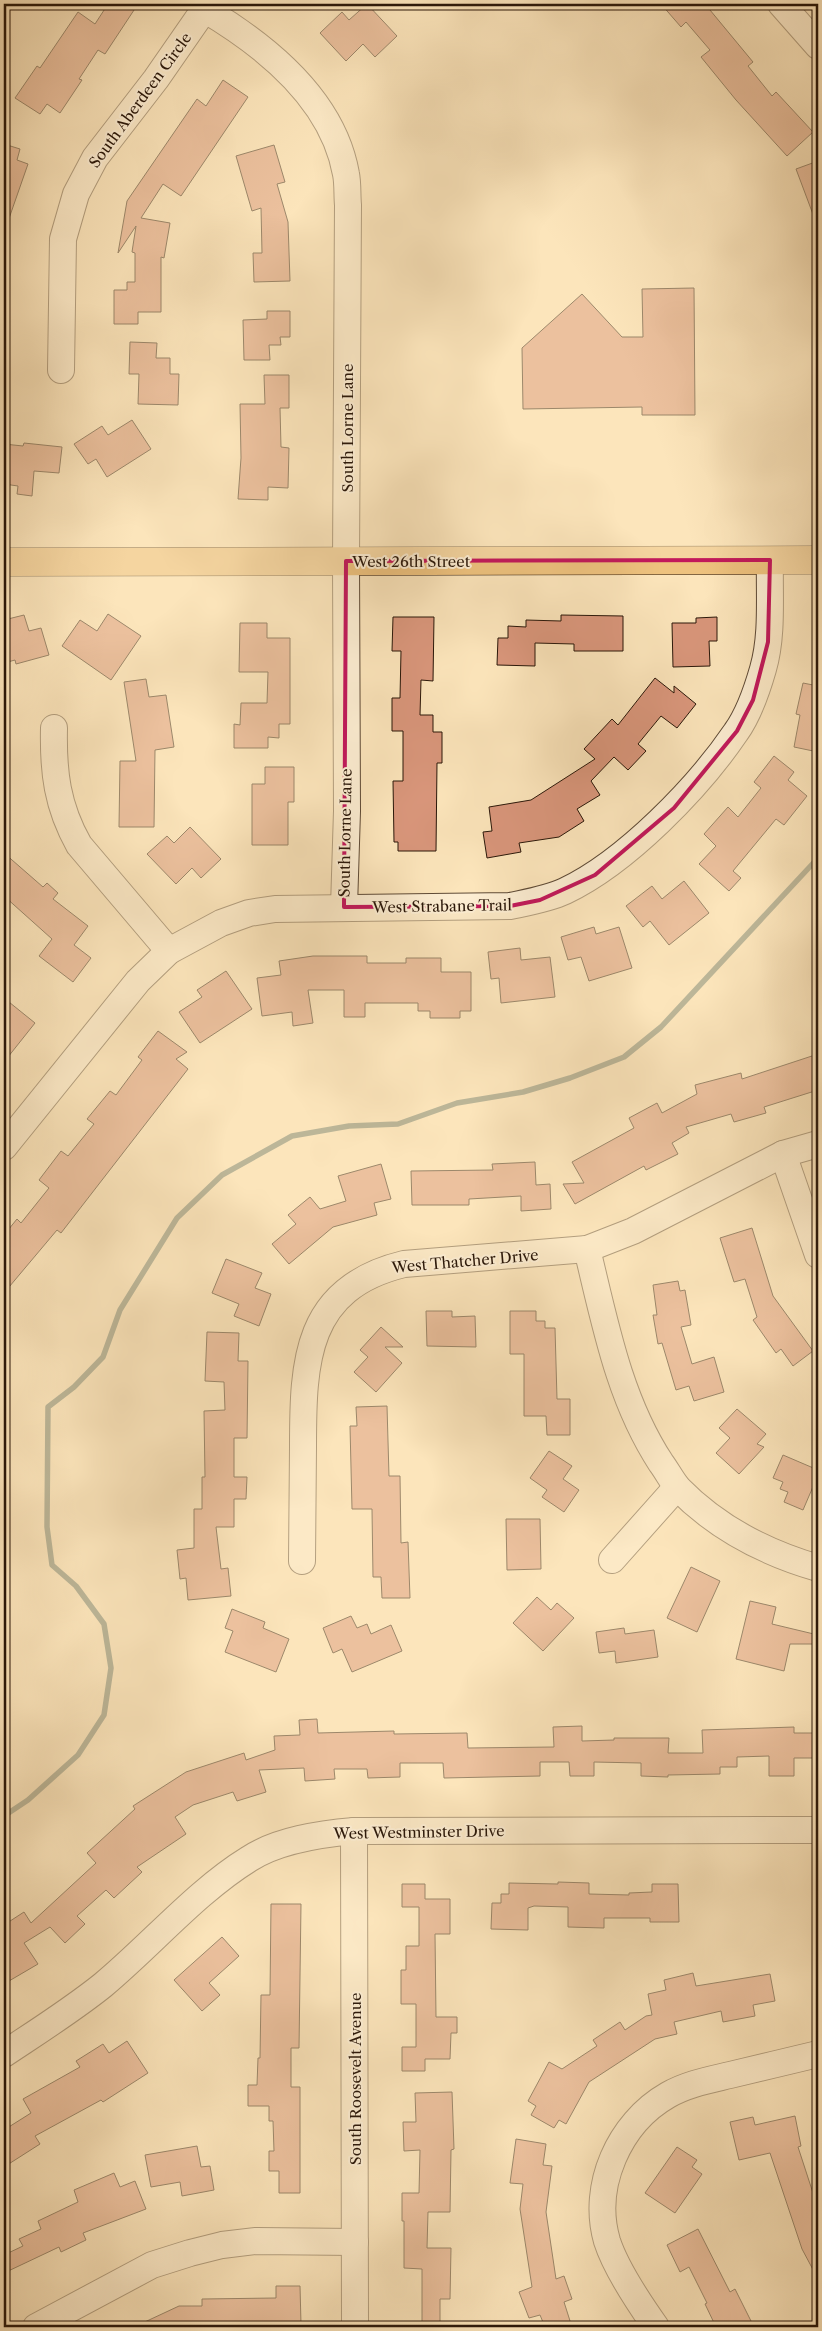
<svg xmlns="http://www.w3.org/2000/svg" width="822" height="2331" viewBox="0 0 822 2331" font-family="'Libre Caslon Text',serif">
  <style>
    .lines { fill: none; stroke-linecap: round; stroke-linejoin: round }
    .stream { stroke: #707c6e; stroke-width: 5.5 }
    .building { fill: #d9967b; stroke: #2a1709 }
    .minor-casing { stroke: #5e4a36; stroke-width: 28 }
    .major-casing { stroke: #2a1709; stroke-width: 29 }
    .minor { stroke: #fdeed3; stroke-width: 26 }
    .major { stroke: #eec27e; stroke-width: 28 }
    .marked { fill: none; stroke: #c2185b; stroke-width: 4; stroke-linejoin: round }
    .labels { text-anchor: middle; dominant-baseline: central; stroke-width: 4; stroke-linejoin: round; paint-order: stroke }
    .street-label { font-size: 15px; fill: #2a1709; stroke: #fdeed3 }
  </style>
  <rect width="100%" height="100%" fill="#fce5bb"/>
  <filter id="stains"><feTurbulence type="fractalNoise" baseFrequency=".004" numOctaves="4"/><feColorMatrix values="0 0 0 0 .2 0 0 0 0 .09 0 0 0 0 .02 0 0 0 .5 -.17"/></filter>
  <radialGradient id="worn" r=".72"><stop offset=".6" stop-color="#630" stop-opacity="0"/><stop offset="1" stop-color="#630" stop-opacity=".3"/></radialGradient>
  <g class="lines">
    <polyline class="stream" points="4,1816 28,1800 78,1755 104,1715 111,1668 104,1624 76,1586 52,1565 47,1527 48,1407 74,1387 103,1357 120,1310 177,1218 222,1175 292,1136 349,1126 398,1124 457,1103 523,1092 570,1078 624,1057 661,1027 818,858"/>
  </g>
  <g class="building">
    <polygon points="108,4 138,4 105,54 98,50 79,79 82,80 60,113 47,104 40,114 15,98 37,66 40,68 78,12 95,24"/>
    <polygon points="367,4 397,36 375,57 363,44 346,61 320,33 342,12 349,20"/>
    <polygon points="661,4 705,4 753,62 748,66 772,96 776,92 813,132 787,156 736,100 701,57 710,50 686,22 681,27"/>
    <polygon points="223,80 248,97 181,196 163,184 141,218 170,223 164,258 161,257 161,312 138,312 138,324 114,324 114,290 127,290 127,282 135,282 135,253 132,252 136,226 118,253 127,201 197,99 206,106"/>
    <polygon points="4,144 20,149 17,160 28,164 6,227 4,226"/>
    <polygon points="274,145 285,182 277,184 288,222 290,281 254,282 253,253 262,253 261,208 252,211 236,156"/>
    <polygon points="818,161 818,225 817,225 796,169"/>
    <polygon points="694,288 695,415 642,415 642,407 523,409 522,348 582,294 622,337 643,337 642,289"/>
    <polygon points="267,311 290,311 290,337 280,337 281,345 269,345 270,360 244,360 243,320 267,319"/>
    <polygon points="130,342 157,343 156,358 170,358 170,374 179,374 178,405 138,404 139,374 129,374"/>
    <polygon points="264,375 289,375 289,408 280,408 281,447 289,448 288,488 268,487 268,500 238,499 241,458 240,404 265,404"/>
    <polygon points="132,420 151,449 107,477 96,459 88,464 74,444 102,426 108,435"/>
    <polygon points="24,443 62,447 59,473 34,471 32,496 17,494 18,486 4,484 4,444 23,446"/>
    <polygon points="108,614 141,636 111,680 62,646 80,620 97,631"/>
    <polygon points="24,615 29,631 41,628 49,655 16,664 15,660 4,663 4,620"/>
    <polygon points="561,615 623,616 623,651 574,651 574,644 535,643 535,666 497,665 498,638 508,638 508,626 526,627 526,620 561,621"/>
    <polygon points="393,617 434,617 433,681 421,680 420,715 433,715 433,732 442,732 442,763 437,763 436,851 398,851 398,842 394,842 393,781 403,781 403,731 392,731 392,698 400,698 401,651 392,651"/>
    <polygon points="717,617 717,641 709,641 710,666 673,667 672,623 696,623 696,618"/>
    <polygon points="240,623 267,623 267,638 290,638 290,724 279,724 279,738 268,737 268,748 234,748 234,724 240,725 241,703 267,703 268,672 239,672"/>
    <polygon points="655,678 674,693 674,686 696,704 677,728 661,716 638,744 646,751 628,770 614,757 591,781 600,795 577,809 584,821 559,837 519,843 521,852 487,858 483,832 492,831 489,807 531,800 595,759 584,749 612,719 618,725"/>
    <polygon points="146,679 149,697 166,695 174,747 155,750 154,827 119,827 120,761 136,761 124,682"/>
    <polygon points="803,683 818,686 818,752 794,747 800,715 796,714"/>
    <polygon points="774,756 794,772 788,780 807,796 784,825 776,819 733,871 741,878 729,891 699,864 716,846 704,834 728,807 738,817 761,788 754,782"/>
    <polygon points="265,767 294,767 294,802 288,802 288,845 252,845 252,784 265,784"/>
    <polygon points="190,827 221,859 201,878 192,868 176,884 147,854 167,836 174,843"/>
    <polygon points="4,853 43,887 47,883 58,893 53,899 88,926 74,945 91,958 73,982 39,956 52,939 4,896"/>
    <polygon points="684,881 709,913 669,945 650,921 643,927 626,906 652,886 662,899"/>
    <polygon points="594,927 596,934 619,927 632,968 589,981 581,957 568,960 561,937"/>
    <polygon points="520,948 521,960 550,957 555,997 501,1003 499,978 491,979 488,952"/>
    <polygon points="313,956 367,956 367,963 406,963 406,958 441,958 441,972 471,972 471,1011 460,1011 460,1018 430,1018 430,1011 418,1011 418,1003 365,1003 365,1017 344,1017 344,990 308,990 313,1023 293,1026 292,1012 262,1016 257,978 281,975 279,961"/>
    <polygon points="226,971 252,1009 200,1043 179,1012 202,997 197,990"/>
    <polygon points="4,998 35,1023 4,1062"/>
    <polygon points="158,1031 187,1052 176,1059 188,1069 61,1233 57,1230 4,1293 4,1235 17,1219 21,1223 49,1188 39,1180 61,1151 68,1156 94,1124 87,1119 110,1091 116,1095 142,1060 138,1057"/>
    <polygon points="818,1054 818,1090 764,1107 766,1113 734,1122 731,1114 686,1127 689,1133 672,1143 678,1154 646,1170 644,1166 575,1204 563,1184 584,1183 572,1162 634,1128 629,1118 657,1103 662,1113 697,1094 695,1085 741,1073 742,1079"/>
    <polygon points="535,1162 536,1185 550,1184 551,1209 521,1211 521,1196 469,1199 469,1205 412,1205 411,1171 493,1170 492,1164"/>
    <polygon points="381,1164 391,1199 374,1203 377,1215 333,1227 289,1264 272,1244 296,1224 288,1215 310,1197 320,1209 346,1201 338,1176"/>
    <polygon points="752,1228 773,1296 813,1351 793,1366 781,1349 776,1353 753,1320 757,1317 745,1279 734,1282 720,1238"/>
    <polygon points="226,1259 262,1273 255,1288 271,1294 259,1326 234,1316 239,1304 212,1293"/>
    <polygon points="678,1281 680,1291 685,1290 691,1325 681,1327 692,1364 714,1357 724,1392 694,1401 689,1386 676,1390 662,1343 658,1344 653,1315 657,1315 653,1285"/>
    <polygon points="426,1311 452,1311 452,1317 475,1316 476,1347 427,1346"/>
    <polygon points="510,1311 536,1311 536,1321 545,1321 545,1328 555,1328 557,1399 570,1399 570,1435 547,1435 546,1416 524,1416 524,1354 510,1354"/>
    <polygon points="381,1327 403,1347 385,1347 402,1363 376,1392 354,1372 368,1357 360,1350"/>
    <polygon points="207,1332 239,1333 238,1361 248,1361 247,1438 234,1438 234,1477 247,1477 246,1499 234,1499 234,1527 216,1527 221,1569 228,1568 231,1596 188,1600 186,1578 180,1579 177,1550 194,1548 194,1509 202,1509 202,1477 205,1477 204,1411 225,1410 224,1382 205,1381"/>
    <polygon points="387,1406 389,1476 400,1476 401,1543 408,1542 410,1598 382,1598 381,1577 373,1577 372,1509 352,1509 350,1426 357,1426 356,1407"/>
    <polygon points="737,1409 766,1434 757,1444 764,1447 739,1474 716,1453 730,1438 719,1428"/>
    <polygon points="549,1451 572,1466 563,1479 579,1490 564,1512 542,1497 547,1490 530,1478"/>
    <polygon points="783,1455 818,1470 818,1475 803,1510 784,1502 788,1492 780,1489 783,1482 773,1478"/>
    <polygon points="506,1519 540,1519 541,1569 507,1570"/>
    <polygon points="691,1567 720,1581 697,1632 667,1618"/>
    <polygon points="537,1597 551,1610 557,1603 574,1618 543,1651 513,1623"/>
    <polygon points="750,1601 776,1607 772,1624 818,1635 818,1644 790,1644 784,1671 736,1659"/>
    <polygon points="232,1609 265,1622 263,1628 289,1639 276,1672 225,1652 233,1631 225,1628"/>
    <polygon points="351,1616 357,1628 367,1624 371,1634 391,1625 402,1651 352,1672 342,1649 333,1653 323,1628"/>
    <polygon points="624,1628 625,1634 654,1630 658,1657 616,1663 615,1651 599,1653 596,1632"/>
    <polygon points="317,1719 318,1733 394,1731 394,1734 467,1733 468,1748 554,1747 553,1727 582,1726 582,1741 614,1740 614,1738 669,1738 668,1753 703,1753 702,1730 794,1727 794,1733 818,1733 818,1758 794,1758 794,1776 769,1776 769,1756 737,1757 737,1767 720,1767 720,1774 668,1775 668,1777 641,1776 641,1763 594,1762 594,1776 570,1776 569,1762 540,1762 540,1776 444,1778 443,1763 400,1763 400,1777 368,1778 367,1769 334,1769 335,1779 305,1781 304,1768 259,1770 266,1792 237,1801 233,1792 193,1805 175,1817 186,1834 137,1867 142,1872 114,1898 106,1890 77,1916 85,1924 65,1943 50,1927 24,1943 38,1964 9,1981 4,1974 4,1925 24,1912 31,1923 96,1863 87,1853 135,1809 133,1806 186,1772 244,1753 246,1760 275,1750 274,1736 300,1735 299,1720"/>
    <polygon points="558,1882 589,1883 589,1894 629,1895 629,1893 652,1892 652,1884 678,1884 679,1922 650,1922 650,1918 604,1918 604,1928 568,1927 568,1907 534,1906 528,1908 528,1930 491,1929 492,1903 501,1903 501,1894 509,1894 509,1883 558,1884"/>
    <polygon points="402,1884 425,1884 425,1899 450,1899 450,1934 435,1934 436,2017 457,2017 457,2033 451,2033 450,2059 425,2059 425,2071 402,2071 402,2047 416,2047 416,2004 401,2004 401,1970 406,1970 406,1946 419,1946 419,1907 402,1907"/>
    <polygon points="271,1904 301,1904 299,2048 291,2048 291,2087 300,2087 300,2193 279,2193 279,2171 269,2171 269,2151 274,2151 273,2121 269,2121 269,2106 248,2106 248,2085 257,2085 258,2058 260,2058 261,1995 270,1995"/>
    <polygon points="222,1937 239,1956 209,1983 220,1995 202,2011 174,1980"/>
    <polygon points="693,1973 696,1986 770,1974 775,2001 753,2005 755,2016 723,2022 721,2011 674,2022 677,2034 655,2039 589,2082 566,2124 559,2120 554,2128 531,2115 536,2106 528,2101 549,2062 562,2069 597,2046 593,2040 620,2022 625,2030 646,2016 652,2015 648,1994 666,1990 664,1980"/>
    <polygon points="127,2041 148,2073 103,2102 101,2100 35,2136 40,2144 4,2167 4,2130 31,2113 23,2099 80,2067 76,2061 103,2044 109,2053"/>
    <polygon points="452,2092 454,2149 451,2150 450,2212 428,2212 427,2248 451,2248 450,2299 440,2299 440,2327 422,2327 422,2269 404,2268 404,2221 402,2221 402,2193 419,2193 420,2150 404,2151 403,2122 416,2122 415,2093"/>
    <polygon points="795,2116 801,2146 798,2147 813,2193 818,2191 818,2279 802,2249 770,2153 739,2160 730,2122 753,2117 755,2125"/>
    <polygon points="516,2139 546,2144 543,2165 552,2166 546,2212 556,2279 564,2276 572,2299 564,2302 571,2324 562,2327 545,2327 540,2315 529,2318 519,2292 532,2287 520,2209 523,2184 510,2183"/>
    <polygon points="197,2146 201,2167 210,2166 214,2190 182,2196 180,2182 151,2187 145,2155"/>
    <polygon points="677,2147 697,2160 692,2167 702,2174 675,2213 645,2193"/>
    <polygon points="114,2173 120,2187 135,2181 146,2209 83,2233 86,2240 61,2252 59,2247 4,2273 4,2255 23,2246 19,2239 41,2229 38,2221 78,2202 74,2190"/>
    <polygon points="698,2229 730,2292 735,2289 754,2327 716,2327 705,2304 707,2303 689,2267 680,2272 667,2245"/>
    <polygon points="276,2286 300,2286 301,2324 293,2324 294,2327 134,2327 179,2306 202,2306 202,2299 276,2298"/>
  </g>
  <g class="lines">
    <g class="minor-casing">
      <g id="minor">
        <polyline points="781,4 818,46"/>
        <path d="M204,9C265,45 333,100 346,174C348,184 347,195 348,205L346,561L347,811L344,907"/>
        <polyline points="61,370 63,239 76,194 95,158 156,79 208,4"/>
        <path d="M54,728C53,772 57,806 79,845L169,951"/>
        <path d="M4,1147L138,981L169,951L221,923L249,913L275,909L510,906C529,902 548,899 565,891C626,862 698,788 736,732C749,714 757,690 763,669C773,635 769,595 770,560"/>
        <polyline points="783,1154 818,1255"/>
        <path d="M587,1249C605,1323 619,1399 661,1463C667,1471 672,1481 678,1488C717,1528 766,1553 818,1568"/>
        <polyline points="612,1560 677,1487"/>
        <path d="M302,1561C302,1523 303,1485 303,1447C303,1361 305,1288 404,1264L587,1249L633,1231L783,1154L818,1144"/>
        <polyline points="354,1831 355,2327"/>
        <path d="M4,2054C37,2032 72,2010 103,1985C151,1945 197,1891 249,1859C278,1840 320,1834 354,1831L818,1830"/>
        <polyline points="36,2327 152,2265 190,2253 222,2245 256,2241 355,2242"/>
        <path d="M656,2327C639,2303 616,2269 607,2241C591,2186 619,2123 668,2095C687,2084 709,2080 730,2075C759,2068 789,2061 818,2054"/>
      </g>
    </g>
    <g class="major-casing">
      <polyline id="major" points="4,562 818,560"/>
    </g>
    <use href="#minor" class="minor"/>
    <use href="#major" class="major"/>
  </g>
  <path d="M0 0H822V2331H0ZM770,560L768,642L753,700L737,731L674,808L595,875L540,900L510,906L344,907L346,561Z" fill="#fce5bb" fill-opacity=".55" fill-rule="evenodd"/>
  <path class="marked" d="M770,560L768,642L753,700L737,731L674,808L595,875L540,900L510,906L344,907L346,561Z"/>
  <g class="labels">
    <g class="street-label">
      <text transform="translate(140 100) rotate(-54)">South Aberdeen Circle</text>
      <text transform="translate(347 428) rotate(-90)">South Lorne Lane</text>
      <text x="411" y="561">West 26th Street</text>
      <text transform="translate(345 833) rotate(-89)">South Lorne Lane</text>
      <text transform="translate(442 906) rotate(-1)">West Strabane Trail</text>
      <text transform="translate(465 1261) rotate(-5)">West Thatcher Drive</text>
      <text transform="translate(419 1832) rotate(-1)">West Westminster Drive</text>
      <text transform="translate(355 2079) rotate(-90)">South Roosevelt Avenue</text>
    </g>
  </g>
  <rect width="822" height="2331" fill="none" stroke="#fce5bb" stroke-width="20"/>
  <rect x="5" y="5" width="812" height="2321" fill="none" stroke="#2a1709" stroke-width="2.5"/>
  <rect x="10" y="10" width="802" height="2311" fill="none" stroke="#2a1709"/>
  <rect width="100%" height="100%" filter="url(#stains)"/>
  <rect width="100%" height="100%" fill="url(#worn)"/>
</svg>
